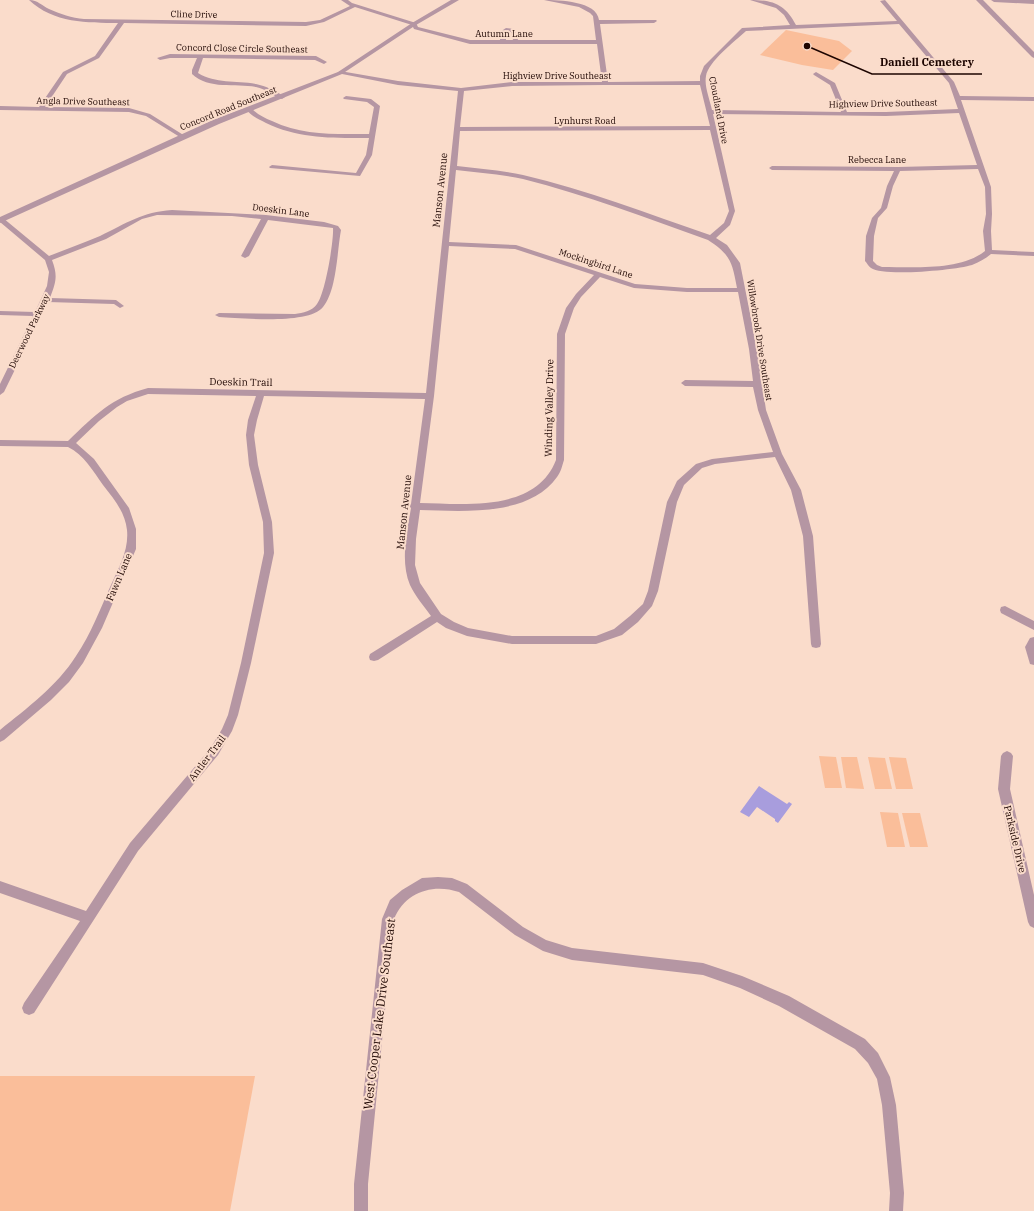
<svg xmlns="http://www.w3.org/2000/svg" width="1034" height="1211" viewBox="0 0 1034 1211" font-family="'IBM Plex Serif',serif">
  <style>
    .green { fill: #fabe9a }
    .water { fill: #a89ddd }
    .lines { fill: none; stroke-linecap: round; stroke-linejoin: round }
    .minor { fill: #b596a3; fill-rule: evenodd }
    .tertiary { fill: #b596a3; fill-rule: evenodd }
    .labels { text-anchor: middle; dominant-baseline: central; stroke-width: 4; stroke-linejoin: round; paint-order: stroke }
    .far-street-label { font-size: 9px; fill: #1d0500; stroke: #fadccb }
    .street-label { font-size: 10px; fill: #1d0500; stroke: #fadccb }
    .near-street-label { font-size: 12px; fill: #1d0500; stroke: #fadccb }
    .leader { fill: none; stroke: #1d0500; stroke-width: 1.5 }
    .callout-dot { fill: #1d0500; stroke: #fadccb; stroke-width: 1.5 }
    .callout-label { font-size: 11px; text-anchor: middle; font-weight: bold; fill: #1d0500; stroke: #fadccb; stroke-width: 4; stroke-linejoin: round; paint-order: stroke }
  </style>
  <rect width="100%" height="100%" fill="#fadccb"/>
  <g class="green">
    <polygon points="786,30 839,41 852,51 833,70 802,65 760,55"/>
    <polygon points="819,756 836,757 842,788 825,788"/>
    <polygon points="841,757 857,757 864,789 846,788"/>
    <polygon points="868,757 885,758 892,789 875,789"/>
    <polygon points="889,757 906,758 913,789 896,789"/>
    <polygon points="880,812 898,813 905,847 887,847"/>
    <polygon points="902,813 920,813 928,847 910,847"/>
    <polygon points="0,1076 255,1076 230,1211 0,1211"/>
  </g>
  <polygon class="water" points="759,786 787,804 789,802 792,804 778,823 775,821 775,819 757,807 749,817 740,812"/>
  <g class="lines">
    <g class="minor">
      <path d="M29,0C38,0 42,6 49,9C60,14 72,18 84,19L306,22L320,20L350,6L341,0H348L352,3L416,23L418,27L470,40H500V32L506,28L515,29L518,40H596L593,16L590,13L579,7L544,0C559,0 597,1 599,20H656L657,21L654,23L600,24L608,82L700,81V76L704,66L742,28L790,25L784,15L776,8L750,0C773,0 785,4 796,25L897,21L880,1L885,0L954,82L960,96L1034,97V101L961,100L991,187L992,214L991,231L992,250L1034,252V256L991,254C985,259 979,262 972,265C956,270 883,277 871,268C869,267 867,263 865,261L866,236L872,218L881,208L887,186L894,171L772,170L769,168L772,166L898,167L977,165L959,113L886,116L713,114L735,211L730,225L716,238L727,245L740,263L757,349L766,410L782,454L801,490L813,536L821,644L820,647L816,648L812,647L811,644L803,536L791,490L775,457L715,464L702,468L684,485L677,502L658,591L652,606L638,622L622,635L596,644H512L467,636L446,628L437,622L378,660L374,661L370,660L369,657L370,654L431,616C424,606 415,596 410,585C400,561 407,532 411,508L409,506L411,504L425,399L264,396L257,420L254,435L258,465L272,522L274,553L251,663L238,715L232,731L218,755L138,851L34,1013L29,1015L24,1013L22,1008L24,1003L80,921L0,893V881L86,911L130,843L210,749L222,729L228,715L241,663L264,553L263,522L249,465L246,435L248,420L256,396L148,394L127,401L117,407L99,421L76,443L94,459L129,508L136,529V549L102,628L83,663L69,682L51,700L4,740L0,742V730C27,708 57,686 76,656C91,634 100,609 111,585C119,567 129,550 127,530C125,512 114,499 103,485C93,471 84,455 68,447L0,446V440L68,441C95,415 111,398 148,388L426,393L458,91L398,85L337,73L340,71L398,81L461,88L512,82H602L597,44H470L414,29L412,25L355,7L324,22L306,26L124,23L99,58L67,74L45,107L129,108L150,114L185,136V138L183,139L146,116L129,112L0,110V106L39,107L63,72L95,56L118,23C88,23 53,23 29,0ZM899,24L949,83L958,109L886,112H847L835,83L816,72L813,74L814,75L830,85L841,112L712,110C710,100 704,86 706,76C708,62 735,41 746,31ZM507,32H511L513,40H506V33ZM603,85H700L710,126L460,127L464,91L512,86ZM710,130L729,211L724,223L710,235C649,214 587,190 523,175C501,170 479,169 457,166L460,131ZM978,169L985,187L986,214L983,231L985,251C960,271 913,267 882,267L877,265L873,261L874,236L878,218L887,208L893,186L900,171ZM456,170C478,173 501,174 523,179C586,195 647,218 708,240C731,255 732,262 737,288H687L635,284L516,245L449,242ZM449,246L515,249L594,275L576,294L566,308L557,334L556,460C536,512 466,504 420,503L434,396ZM600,277L634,288L687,292H738L749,349L753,381L685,380L681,383L685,386L753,387L758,410L773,452L712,459L696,464L677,481L667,502L648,591L643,604L630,616L614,629L596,636H512L468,628L454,622L441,614L420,583L415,565L416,539L420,510C462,511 529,517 557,477C561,472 562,466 564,460L565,334L574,308L581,297Z"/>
      <polygon points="991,0 1034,0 1034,4 994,2"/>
      <path d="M170,54L316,56L327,62L324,64L315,60L203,58L198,73C216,84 235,80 256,84C266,86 275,91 284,96L285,97L282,99C273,96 266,89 256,87C235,83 209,90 192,74V70L197,58H170L160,60L157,58Z"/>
      <path d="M346,96L371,99L380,106L372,155L360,176L270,168L269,167L272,165L356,173L366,155L369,138C333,138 299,139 266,123C258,119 251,116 246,109L251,108C257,114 264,118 272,121C303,136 336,134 369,134L374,107L367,102L344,99L343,98Z"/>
      <path d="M172,210L266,215L324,222L338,226L341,230C337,251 337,290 323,307C309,325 242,318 219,317L215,315L219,313L295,314C303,313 312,311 317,304C325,294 334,241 333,228L268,220L249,256L245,258L241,256L261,219L232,216L157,215L142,219L106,239L52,260C58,276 56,282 50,298L116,300L124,306L120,308L114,304L48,302L4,392L0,395V384L33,316L0,315V311L35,312L47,286L49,272L45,260L0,222V217L3,218L49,256C66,249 84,243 100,236C127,223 142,212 172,210Z"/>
      <polygon points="1005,606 1034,621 1034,630 1001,613 1000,610 1001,607"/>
      <polygon points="1034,637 1034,665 1030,664 1025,647 1030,638"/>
      <polygon points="1007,751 1011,753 1013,756 1010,789 1034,895 1034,928 1030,926 1028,922 998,789 1001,756 1003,753"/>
      <path d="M438,877L452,878L467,884L523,927L546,940L572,948L703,963L742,976L789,996L865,1039L878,1053L890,1077L896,1105L904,1193L903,1211H889L890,1193L882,1105L877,1079L868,1063L855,1049L779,1006L740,988L703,975L572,960L543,951L515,935L459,892C433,883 405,892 394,919L368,1184V1211H354V1184L382,919L390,900L402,890L422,878Z"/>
    </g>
    <g class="tertiary">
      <polygon points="451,0 459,0 416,25 342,74 219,124 0,223 0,217 213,120 338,72 412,23"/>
      <polygon points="976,0 983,0 1034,52 1034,58 1032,57"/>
    </g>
  </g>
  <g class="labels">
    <g class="far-street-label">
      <text transform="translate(194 14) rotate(1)">Cline Drive</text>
      <text x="504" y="33">Autumn Lane</text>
      <text transform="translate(242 48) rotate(1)">Concord Close Circle Southeast</text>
      <text x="557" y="75">Highview Drive Southeast</text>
      <text transform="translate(83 101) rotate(1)">Angla Drive Southeast</text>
      <text transform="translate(883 103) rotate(-1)">Highview Drive Southeast</text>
      <text transform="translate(228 108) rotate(-22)">Concord Road Southeast</text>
      <text transform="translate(719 110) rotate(79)">Cloudland Drive</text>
      <text x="585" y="120">Lynhurst Road</text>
      <text x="877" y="159">Rebecca Lane</text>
      <text transform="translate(281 210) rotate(7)">Doeskin Lane</text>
      <text transform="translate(596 263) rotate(18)">Mockingbird Lane</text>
      <text transform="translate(29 331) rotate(-64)">Deerwood Parkway</text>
      <text transform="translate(760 340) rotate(81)">Willowbrook Drive Southeast</text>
    </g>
    <g class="street-label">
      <text transform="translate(440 190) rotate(-84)">Manson Avenue</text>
      <text transform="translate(241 382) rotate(1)">Doeskin Trail</text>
      <text transform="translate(549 408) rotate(-89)">Winding Valley Drive</text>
      <text transform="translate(404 512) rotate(-84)">Manson Avenue</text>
      <text transform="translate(119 577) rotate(-67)">Fawn Lane</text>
      <text transform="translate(207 758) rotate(-53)">Antler Trail</text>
      <text transform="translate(1015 839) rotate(77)">Parkside Drive</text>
    </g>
    <g class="near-street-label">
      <text transform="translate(379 1014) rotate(-83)">West Cooper Lake Drive Southeast</text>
    </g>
  </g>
  <path class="leader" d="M807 46L872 74H982"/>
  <circle class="callout-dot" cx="807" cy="46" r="4"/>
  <g class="callout-label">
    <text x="927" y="66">Daniell Cemetery</text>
  </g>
</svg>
